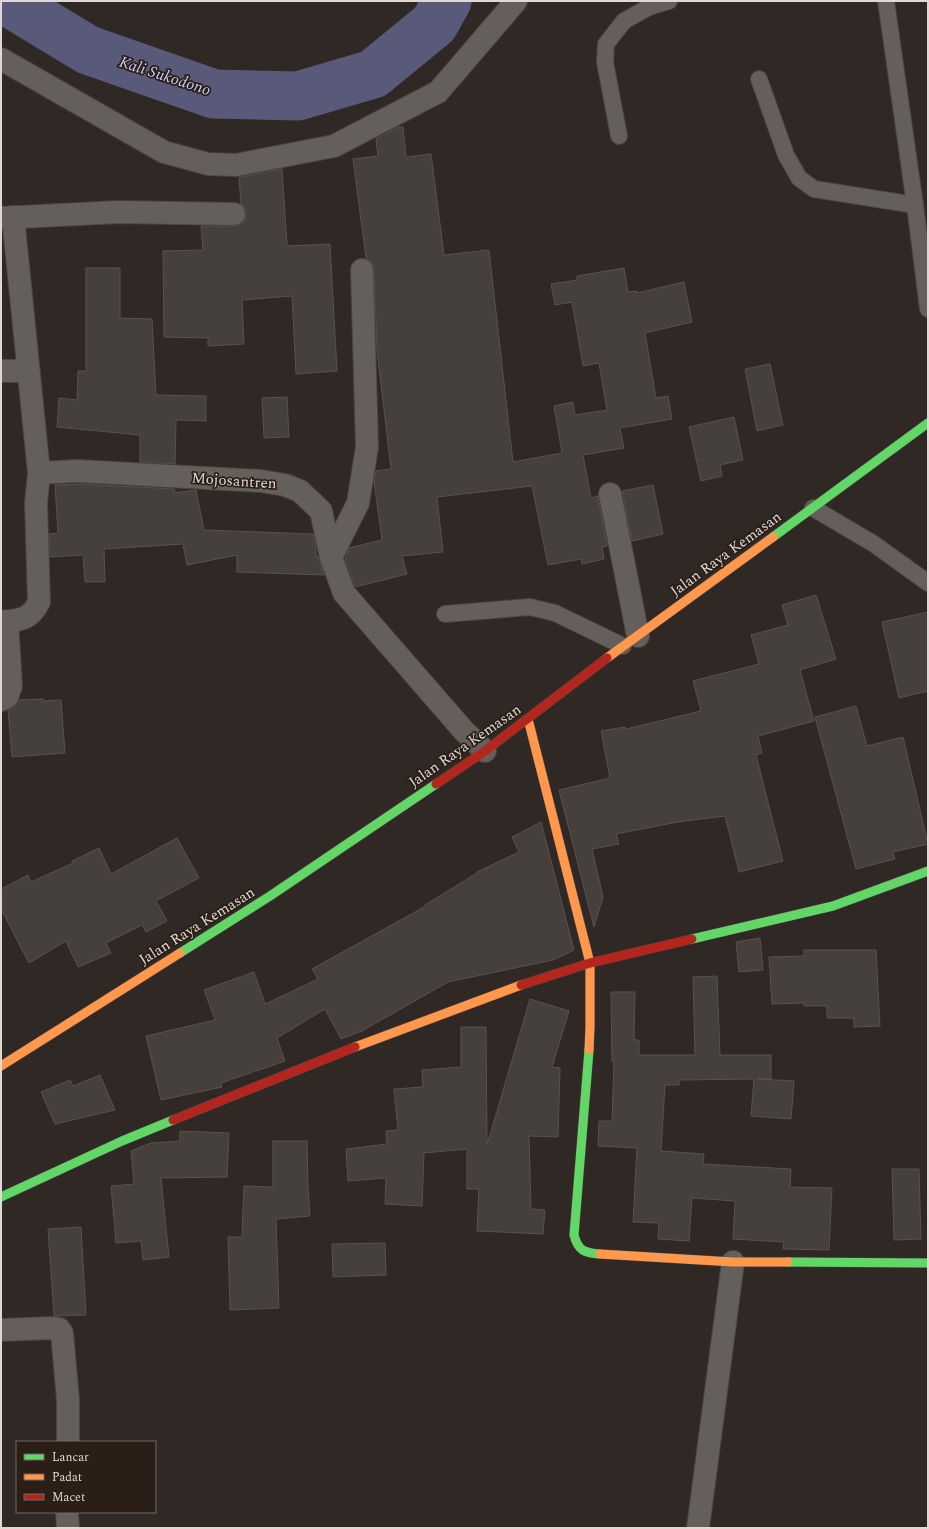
<svg xmlns="http://www.w3.org/2000/svg" width="929" height="1529" viewBox="0 0 929 1529" font-family="Spectral,serif">
  <style>
    .lines { fill: none; stroke-linecap: round; stroke-linejoin: round }
    .river { stroke: #595a7a; stroke-width: 49 }
    .building { fill: #46403d; stroke: #58524f }
    .lane-casing { stroke: #4b4542; stroke-width: 18 }
    .street-casing { stroke: #4b4542; stroke-width: 24 }
    .fast-casing { stroke: #4b4542; stroke-width: 10 }
    .slow-casing { stroke: #4b4542; stroke-width: 10 }
    .jam-casing { stroke: #4b4542; stroke-width: 10 }
    .lane { stroke: #655f5c; stroke-width: 16 }
    .street { stroke: #655f5c; stroke-width: 22 }
    .fast { stroke: #63d668; stroke-width: 9 }
    .slow { stroke: #ff974d; stroke-width: 9 }
    .jam { stroke: #b3261e; stroke-width: 9 }
    .labels { text-anchor: middle; dominant-baseline: central; stroke-width: 3.5; stroke-linejoin: round; paint-order: stroke }
    .street-label { font-size: 15px; fill: #e1d8d3; stroke: #2a1e16 }
    .water-label { font-size: 16px; font-style: italic; fill: #c9cdfe; stroke: #2a1e16 }
  </style>
  <rect width="100%" height="100%" fill="#2f2825"/>
  <g class="lines">
    <polyline class="river" points="7,1 88,50 214,94 298,96 373,74 434,24 447,1"/>
  </g>
  <g class="building">
    <polygon points="398,127 403,127 406,157 431,154 444,255 489,250 513,462 562,453 554,406 573,402 575,415 607,410 599,363 583,366 572,302 555,305 551,284 577,280 577,276 624,268 628,292 637,291 637,293 684,282 692,322 645,333 656,398 668,396 672,419 620,428 624,448 583,455 591,498 598,496 607,546 602,547 604,559 582,564 581,559 548,565 532,486 437,497 443,552 402,556 407,574 355,587 345,558 349,548 382,540 374,481 376,471 391,469 377,350 374,270 372,263 366,258 353,159 378,156 376,139"/>
    <polygon points="282,169 287,246 330,244 337,371 296,374 292,296 242,300 244,344 208,346 208,338 164,337 163,251 203,250 201,226 234,226 240,225 245,220 246,214 245,208 241,204 239,177"/>
    <polygon points="86,268 120,268 120,318 152,319 156,395 206,396 206,421 176,420 175,464 140,462 140,435 57,427 59,398 77,400 78,371 86,371"/>
    <polygon points="770,364 783,425 757,431 745,369"/>
    <polygon points="287,397 289,437 264,438 262,398"/>
    <polygon points="734,417 743,460 720,465 722,476 701,481 689,427"/>
    <polygon points="80,484 175,489 174,493 196,490 204,530 313,534 316,547 316,557 318,556 324,575 237,572 237,555 187,565 183,544 104,549 105,582 85,582 83,555 50,557 49,534 58,533 55,485"/>
    <polygon points="653,485 663,534 632,541 622,491"/>
    <polygon points="816,595 836,659 800,670 814,721 758,736 762,753 756,755 783,861 739,872 725,816 678,822 616,834 619,844 592,849 603,897 594,927 559,790 610,778 601,731 625,727 626,729 701,711 693,681 759,664 751,635 788,625 782,605"/>
    <polygon points="928,612 928,691 899,698 882,622"/>
    <polygon points="43,699 43,701 61,700 65,753 12,757 8,710 13,708 19,700"/>
    <polygon points="856,706 867,746 903,737 928,844 893,852 895,859 856,869 815,717"/>
    <polygon points="541,822 574,950 553,960 448,982 362,1031 341,1039 325,1009 277,1038 285,1061 221,1083 222,1087 161,1100 146,1036 215,1020 204,990 254,972 265,1004 318,979 312,969 426,906 425,905 477,873 477,872 519,852 512,837"/>
    <polygon points="177,838 199,878 156,901 167,921 146,932 142,925 106,943 111,953 78,967 66,941 29,963 1,909 1,889 28,875 31,882 73,863 72,861 99,848 111,874"/>
    <polygon points="760,938 763,970 739,972 736,942"/>
    <polygon points="804,950 876,950 880,1026 854,1027 854,1018 827,1018 827,1006 804,1006 804,1003 772,1004 769,957 804,956"/>
    <polygon points="717,976 720,1055 771,1055 771,1079 757,1079 794,1081 791,1119 751,1116 754,1079 679,1080 679,1085 665,1085 661,1151 704,1154 703,1164 791,1169 790,1187 832,1188 829,1250 783,1249 784,1242 733,1239 735,1201 692,1198 689,1241 658,1239 659,1223 633,1222 637,1148 598,1146 599,1121 612,1121 614,1062 612,1062 611,992 635,992 634,1040 639,1040 639,1055 695,1055 693,977"/>
    <polygon points="530,999 569,1011 552,1067 560,1068 558,1137 529,1136 531,1209 545,1210 543,1234 477,1231 479,1189 467,1189 467,1149 424,1153 422,1206 385,1204 386,1178 348,1181 346,1149 387,1144 386,1131 398,1130 394,1089 423,1087 422,1070 461,1067 461,1027 486,1027 487,1145"/>
    <polygon points="100,1075 115,1110 55,1124 41,1092 70,1080 73,1086"/>
    <polygon points="180,1131 229,1133 227,1177 161,1178 169,1257 143,1260 141,1241 116,1243 111,1186 134,1184 131,1151 151,1143 180,1141"/>
    <polygon points="273,1141 307,1141 308,1186 310,1216 276,1219 279,1308 230,1310 228,1237 242,1237 244,1186 273,1187"/>
    <polygon points="892,1169 919,1169 921,1239 894,1240"/>
    <polygon points="81,1227 86,1315 54,1316 48,1229"/>
    <polygon points="385,1243 386,1275 333,1277 332,1244"/>
  </g>
  <g class="lines">
    <g class="lane-casing">
      <g id="lane">
        <polyline points="886,1 915,205 928,309"/>
        <polyline points="759,79 786,155 799,178 814,189 915,205"/>
        <polyline points="619,136 605,62 606,44 624,21 649,7 669,1"/>
        <polyline points="813,508 874,544 928,583"/>
        <polyline points="445,614 530,607 555,613 623,646"/>
      </g>
    </g>
    <g class="street-casing">
      <g id="street">
        <polyline points="1,59 164,152 208,164 236,165 334,146 438,92 516,1"/>
        <polyline points="13,217 39,473"/>
        <polyline points="1,218 119,212 234,214"/>
        <polyline points="1,371 28,371"/>
        <polyline points="610,494 638,636"/>
        <polyline points="331,557 358,503 367,447 362,270"/>
        <path d="M1,622C20,620 30,620 39,602L36,503L39,473L77,471L261,481L285,485L300,491L321,511L331,557L344,593L464,731L485,751"/>
        <polyline points="1,700 7,697 11,686 7,621"/>
        <polyline points="1,1330 52,1328 59,1329 62,1333 68,1400 68,1442"/>
        <polyline points="67,1512 68,1528"/>
        <polyline points="698,1528 733,1262"/>
      </g>
    </g>
    <g class="fast-casing">
      <g id="fast">
        <polyline points="773,537 928,423"/>
        <polyline points="692,939 833,906 928,871"/>
        <polyline points="180,953 270,896 436,784"/>
        <path d="M589,1050L574,1235C578,1251 585,1253 600,1254"/>
        <polyline points="1,1197 122,1141 173,1120"/>
        <polyline points="788,1262 928,1263"/>
      </g>
    </g>
    <g class="slow-casing">
      <g id="slow">
        <polyline points="607,658 773,537"/>
        <polyline points="528,719 590,963 590,1027 589,1050"/>
        <polyline points="355,1047 521,985"/>
        <polyline points="1,1066 180,953"/>
        <polyline points="600,1254 733,1262 788,1262"/>
      </g>
    </g>
    <g class="jam-casing">
      <g id="jam">
        <polyline points="436,784 485,751 607,658"/>
        <polyline points="521,985 590,963 692,939"/>
        <polyline points="173,1120 355,1047"/>
      </g>
    </g>
    <use href="#lane" class="lane"/>
    <use href="#street" class="street"/>
    <use href="#fast" class="fast"/>
    <use href="#slow" class="slow"/>
    <use href="#jam" class="jam"/>
  </g>
  <g class="labels">
    <g class="street-label">
      <text transform="translate(234 481) rotate(4)">Mojosantren</text>
      <text transform="translate(726 554) rotate(-36)">Jalan Raya Kemasan</text>
      <text transform="translate(465 746) rotate(-35)">Jalan Raya Kemasan</text>
      <text transform="translate(197 926) rotate(-32)">Jalan Raya Kemasan</text>
    </g>
    <g class="water-label">
      <text transform="translate(165 76) rotate(18)">Kali Sukodono</text>
    </g>
  </g>
  <rect width="929" height="1529" fill="none" stroke="#e1d8d3" stroke-width="4"/>
  <rect x="16" y="1441" width="140" height="72" fill="#2a1e16" stroke="#736862"/>
  <rect x="24" y="1454" width="20" height="6" fill="#63d668" stroke="#736862"/>
  <text x="52" y="1461" font-size="12" fill="#e1d8d3">Lancar</text>
  <rect x="24" y="1474" width="20" height="6" fill="#ff974d" stroke="#736862"/>
  <text x="52" y="1481" font-size="12" fill="#e1d8d3">Padat</text>
  <rect x="24" y="1494" width="20" height="6" fill="#b3261e" stroke="#736862"/>
  <text x="52" y="1501" font-size="12" fill="#e1d8d3">Macet</text>
</svg>
